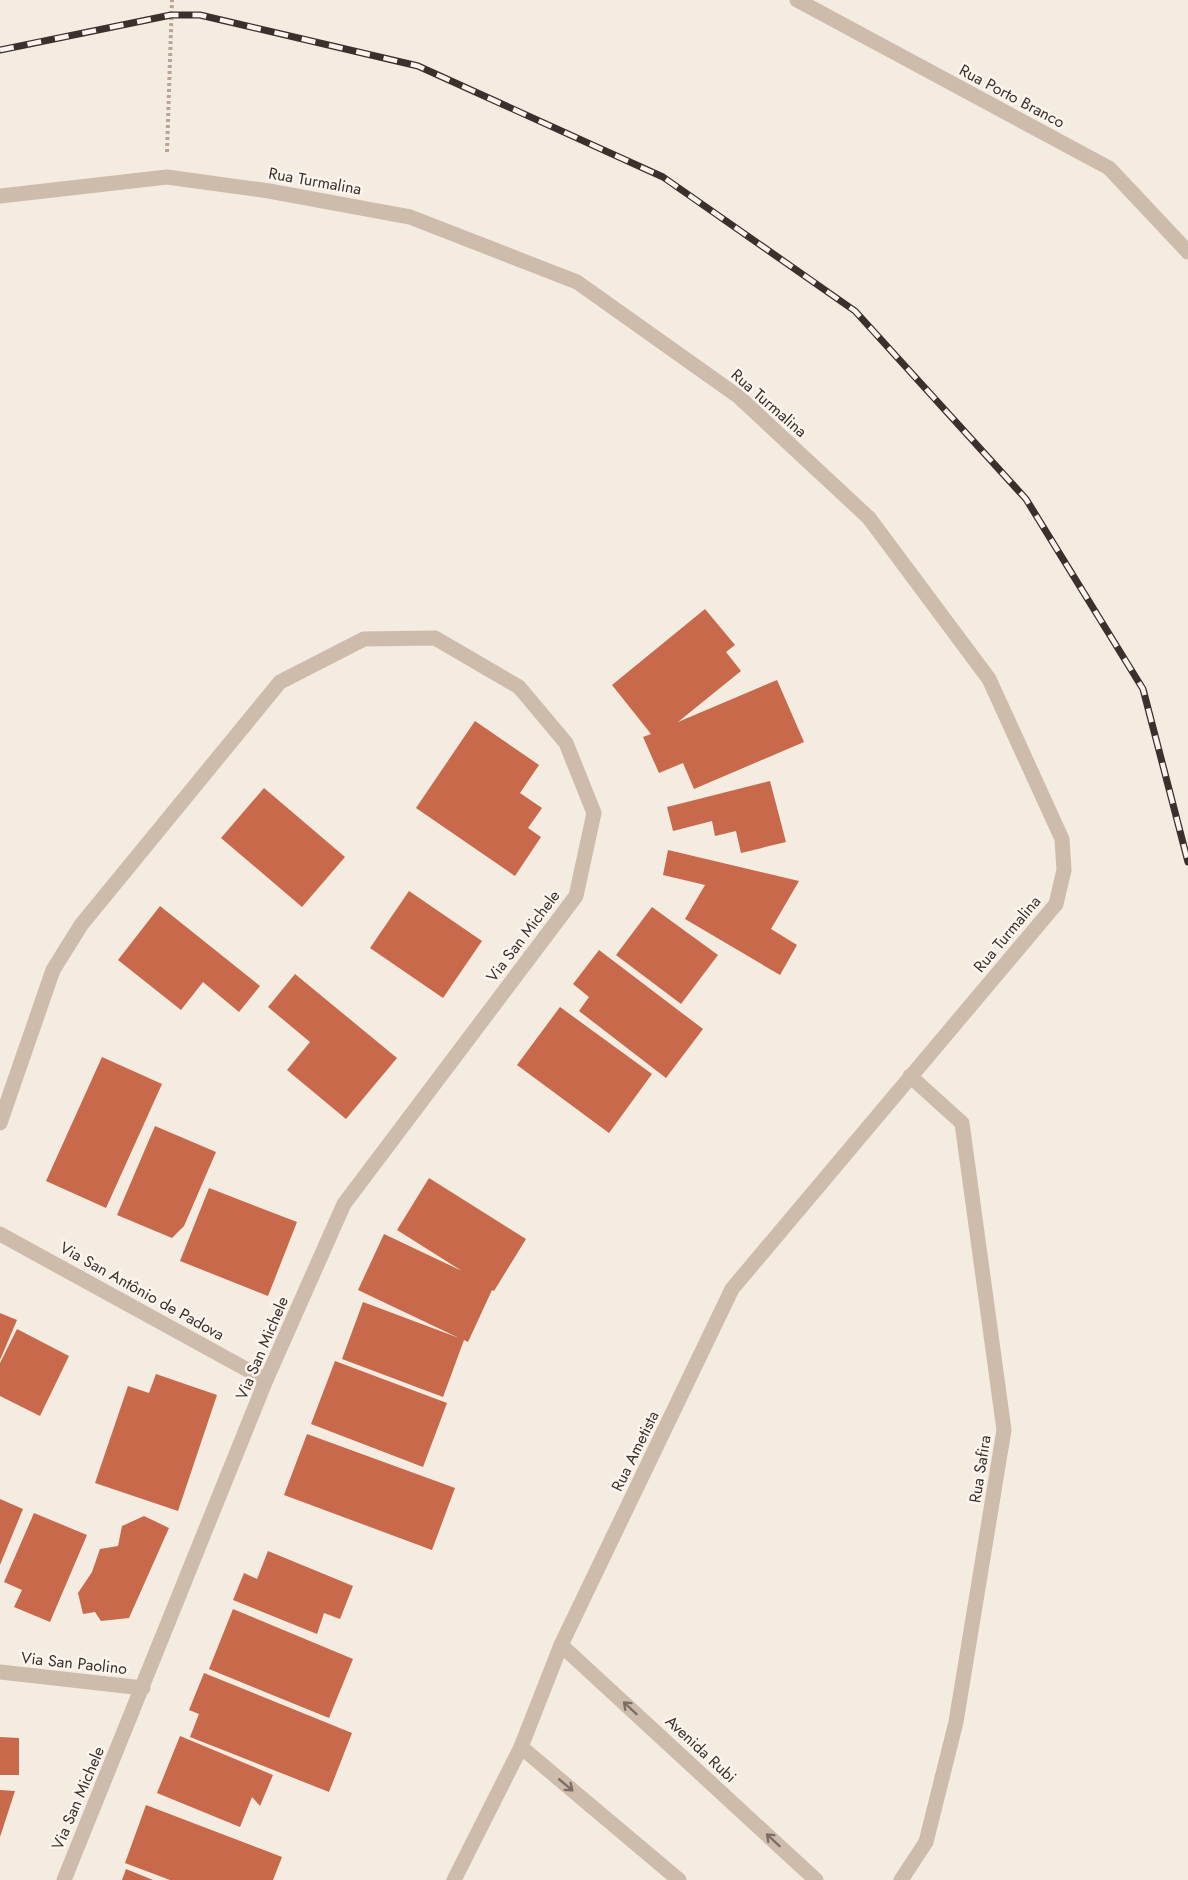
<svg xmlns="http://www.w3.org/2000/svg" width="1188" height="1880" viewBox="0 0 1188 1880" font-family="Jost,sans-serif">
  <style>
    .building { fill: #c8694b }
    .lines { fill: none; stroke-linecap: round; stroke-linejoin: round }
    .path { stroke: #b9a596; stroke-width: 4; stroke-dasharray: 3 3; stroke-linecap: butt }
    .minor { stroke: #cdbbac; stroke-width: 15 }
    .rail-casing { stroke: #3b302b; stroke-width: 7 }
    .rail { stroke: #fbf5ee; stroke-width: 4.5; stroke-dasharray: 14; stroke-linecap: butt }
    .oneway { stroke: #7d6f65 }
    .labels { text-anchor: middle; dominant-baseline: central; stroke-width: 5; stroke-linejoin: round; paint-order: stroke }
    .street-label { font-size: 16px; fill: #3b302b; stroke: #fbf5ee }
  </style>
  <rect width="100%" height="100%" fill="#f4ebe1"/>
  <g class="building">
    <polygon points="705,609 735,645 726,652 741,671 678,722 777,680 804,742 694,789 683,763 659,773 643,737 651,734 612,685"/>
    <polygon points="475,721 539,765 520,793 542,808 528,828 541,837 515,876 416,808"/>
    <polygon points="770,781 786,842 741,853 736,831 715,836 712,821 673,831 667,807"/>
    <polygon points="264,788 345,857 302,907 221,838"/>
    <polygon points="668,850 799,881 771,929 797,945 780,975 685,919 705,885 663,875"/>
    <polygon points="409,891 482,941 443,998 370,948"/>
    <polygon points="160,906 260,986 239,1012 203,982 181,1010 118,960"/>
    <polygon points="652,907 718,955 681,1004 616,955"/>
    <polygon points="599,950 703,1029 666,1078 579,1011 589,997 573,984"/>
    <polygon points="295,974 397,1058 346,1119 287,1070 310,1042 268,1007"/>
    <polygon points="560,1007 652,1074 609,1133 517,1065"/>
    <polygon points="102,1057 162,1084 106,1208 46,1181"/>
    <polygon points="155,1126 216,1152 184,1226 172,1238 117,1215"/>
    <polygon points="429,1178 526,1239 494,1291 492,1290 468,1342 464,1340 443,1397 342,1359 363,1302 459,1338 358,1290 384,1234 462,1271 397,1230"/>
    <polygon points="209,1188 297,1222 268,1296 180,1261"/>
    <polygon points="0,1313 17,1320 0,1360"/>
    <polygon points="17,1329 69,1356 40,1416 0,1396 0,1363"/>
    <polygon points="335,1361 447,1403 423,1467 311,1424"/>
    <polygon points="156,1374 217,1395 178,1511 95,1483 128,1386 149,1393"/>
    <polygon points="307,1434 455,1488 432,1550 284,1495"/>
    <polygon points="0,1499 23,1509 0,1565"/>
    <polygon points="34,1513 87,1535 50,1622 14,1607 22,1590 4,1582"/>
    <polygon points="144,1516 169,1528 129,1618 101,1621 95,1612 83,1614 78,1593 92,1572 100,1549 118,1546 122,1526"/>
    <polygon points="268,1551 353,1586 340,1619 324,1613 317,1634 233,1600 244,1573 257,1579"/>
    <polygon points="233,1609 353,1659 329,1718 209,1669"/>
    <polygon points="204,1673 352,1733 329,1792 190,1737 199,1714 189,1710"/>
    <polygon points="180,1736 273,1775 260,1806 252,1797 240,1827 157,1793"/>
    <polygon points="0,1737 19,1738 19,1775 0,1775"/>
    <polygon points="0,1790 15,1791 0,1837"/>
    <polygon points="146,1805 282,1857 273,1880 170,1880 125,1863"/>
    <polygon points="126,1869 153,1880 122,1880"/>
  </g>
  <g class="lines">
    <polyline class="path" points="167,152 172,0"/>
    <g class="minor">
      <polyline points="797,0 1109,168 1188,252"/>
      <polyline points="0,196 167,177 269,191 410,217 577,282 739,397 869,518 989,679 1062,839 1064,870 1056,904 732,1289 561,1645 521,1747 454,1880"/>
      <polyline points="0,1123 53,970 81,925 280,682 364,639 435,638 519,687 566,743 594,813 576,896 344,1204 266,1380 64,1880"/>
      <polyline points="0,1234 266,1380"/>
      <polyline points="561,1645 816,1880"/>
      <polyline points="0,1672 143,1688"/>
      <polyline points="521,1747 679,1880"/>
      <polyline points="901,1880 926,1842 956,1722 1004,1430 962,1123 910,1076"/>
    </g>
    <g class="rail-casing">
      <polyline id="rail" points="0,50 171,15 200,15 418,66 663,177 855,311 1026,499 1143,689 1188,862"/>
    </g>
    <use href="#rail" class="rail"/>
  </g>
  <defs><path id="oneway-shaft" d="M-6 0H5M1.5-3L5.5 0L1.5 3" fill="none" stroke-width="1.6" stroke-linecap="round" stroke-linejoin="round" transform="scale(1.5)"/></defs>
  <g class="oneway">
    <use href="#oneway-shaft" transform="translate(630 1708) rotate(-137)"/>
    <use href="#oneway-shaft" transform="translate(566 1785) rotate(40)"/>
    <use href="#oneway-shaft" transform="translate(773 1840) rotate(-137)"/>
  </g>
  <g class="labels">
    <g class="street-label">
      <text transform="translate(1012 96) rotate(28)">Rua Porto Branco</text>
      <text transform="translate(315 181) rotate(10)">Rua Turmalina</text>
      <text transform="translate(769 403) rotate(41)">Rua Turmalina</text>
      <text transform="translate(1007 934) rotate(-50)">Rua Turmalina</text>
      <text transform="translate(523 936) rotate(-53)">Via San Michele</text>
      <text transform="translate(142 1291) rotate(29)">Via San Antônio de Padova</text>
      <text transform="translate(262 1348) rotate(-67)">Via San Michele</text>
      <text transform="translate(635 1451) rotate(-64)">Rua Ametista</text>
      <text transform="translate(980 1469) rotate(-81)">Rua Safira</text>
      <text transform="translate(74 1663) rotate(6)">Via San Paolino</text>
      <text transform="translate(701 1749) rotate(43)">Avenida Rubi</text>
      <text transform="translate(78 1798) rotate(-67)">Via San Michele</text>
    </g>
  </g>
</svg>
